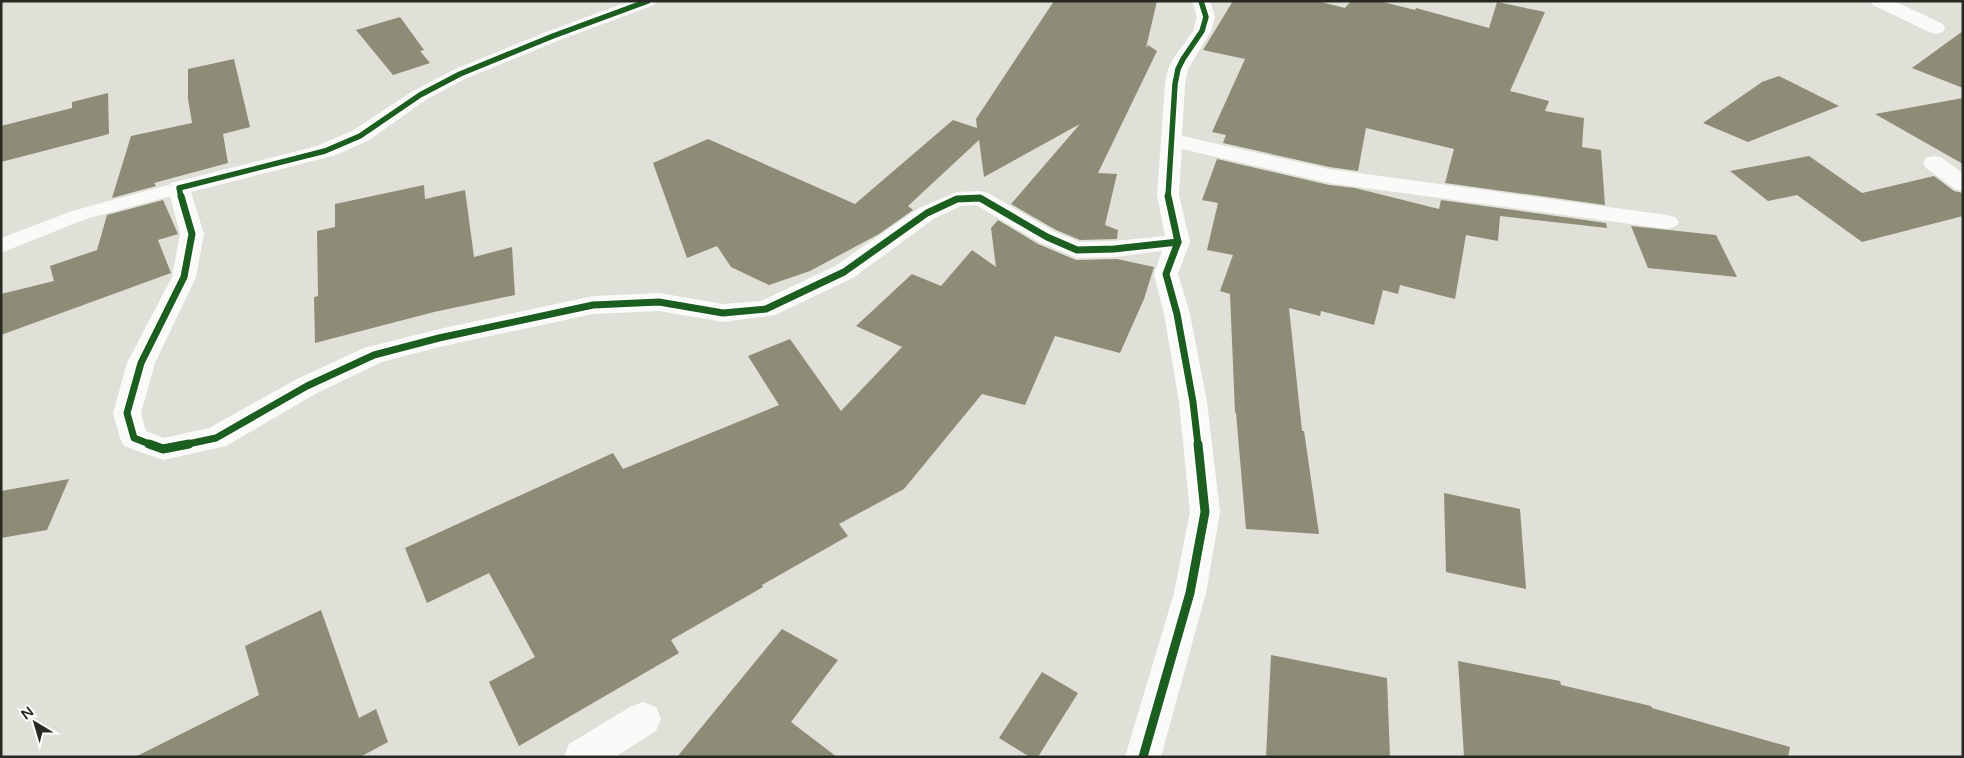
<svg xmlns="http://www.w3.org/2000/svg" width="1964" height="758" viewBox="0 0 1964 758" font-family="'Varela Round',sans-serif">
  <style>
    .building { fill: #8d8c77 }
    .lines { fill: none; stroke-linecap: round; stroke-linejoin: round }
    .lane { fill: #fafaf9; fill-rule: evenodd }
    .street { fill: #fafaf9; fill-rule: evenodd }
    .cycleway-far2-casing { stroke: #fff; stroke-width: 8 }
    .cycleway-far1-casing { stroke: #fff; stroke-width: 10 }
    .cycleway-casing { stroke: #fff; stroke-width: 12 }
    .cycleway-far2 { stroke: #1b5e20; stroke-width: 5.5 }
    .cycleway-far1 { stroke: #1b5e20; stroke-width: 7 }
    .cycleway { stroke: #1b5e20; stroke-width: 9 }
  </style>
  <rect width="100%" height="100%" fill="#e0e0d8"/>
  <g class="building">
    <polygon points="1054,1 1157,1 1146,48 1148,45 1157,51 1098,173 1117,174 1105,225 1118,230 1117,239 1080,240 1056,230 1011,204 1080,124 984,177 979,140 908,206 913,210 879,234 810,271 769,285 731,267 717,246 687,258 653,163 708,139 855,204 953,120 977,128 976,119"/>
    <polygon points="1233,1 1317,1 1345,8 1351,1 1379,1 1415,10 1416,8 1489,28 1497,2 1545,12 1510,91 1549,101 1545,111 1584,118 1582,147 1601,150 1605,205 1445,183 1454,149 1366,128 1358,171 1329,167 1223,143 1226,135 1212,132 1245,59 1203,50"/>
    <polygon points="400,17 424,50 420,51 430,63 393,75 356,30"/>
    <polygon points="1963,31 1963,88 1912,68"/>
    <polygon points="234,59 250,127 223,134 228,163 154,183 156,186 112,198 131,136 192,123 188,99 188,69"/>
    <polygon points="1779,76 1839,106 1748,142 1703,123 1762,82"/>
    <polygon points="108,93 109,134 1,162 1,126 72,108 72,102"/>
    <polygon points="1963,98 1963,164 1875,114"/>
    <polygon points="1809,156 1862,193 1934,176 1954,191 1963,193 1963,216 1862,242 1797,195 1768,201 1730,171"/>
    <polygon points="1217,159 1329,185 1355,188 1439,209 1441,200 1606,223 1607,228 1500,216 1498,241 1466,235 1455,299 1400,285 1398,294 1383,290 1374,325 1321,311 1320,316 1289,308 1302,431 1304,431 1319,534 1246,529 1236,413 1235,412 1230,294 1220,291 1233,255 1207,250 1218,203 1202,200"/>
    <polygon points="424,185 425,199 465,190 474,257 512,247 515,295 434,312 315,343 314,297 318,296 317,231 335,227 335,204"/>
    <polygon points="163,200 178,234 158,240 171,273 1,335 1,294 54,281 50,266 97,250 107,215"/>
    <polygon points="998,220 1038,244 1076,260 1117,259 1154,267 1144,299 1120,353 1055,336 1025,405 982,394 904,489 839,524 848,536 762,585 763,587 671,640 679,653 519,746 489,682 535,657 489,573 427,603 405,548 613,453 623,469 779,405 748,356 790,339 841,411 902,347 856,326 912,274 941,286 972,250 996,267 991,228"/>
    <polygon points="1631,226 1716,235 1737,277 1648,268"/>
    <polygon points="69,479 47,530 1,538 1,491"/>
    <polygon points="1444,493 1520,509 1526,589 1446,572"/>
    <polygon points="321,610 359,718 376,709 388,742 360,757 135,757 259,695 245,646"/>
    <polygon points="782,629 838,660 791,722 837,757 677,757"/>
    <polygon points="1271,655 1387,678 1390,757 1266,757"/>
    <polygon points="1458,661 1560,681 1561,685 1651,706 1652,708 1790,747 1788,757 1464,757"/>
    <polygon points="1042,672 1078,693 1038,757 1030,757 999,738"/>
  </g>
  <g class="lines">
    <polygon class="lane" points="179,182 186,184 189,188 186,192 86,219 1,253 1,238 72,211"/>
    <g class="street">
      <polygon points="630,1 657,1 654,5 560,40 467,78 427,99 368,141 333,156 191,192 204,234 196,277 155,363 141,413 146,431 164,438 209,428 297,379 364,348 439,329 593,296 659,293 723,304 761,301 835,266 919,208 957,192 980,191 988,193 1055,232 1080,242 1114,241 1165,236 1157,195 1165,84 1168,69 1173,59 1193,31 1197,17 1192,1 1210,1 1215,17 1211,31 1188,69 1185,84 1182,136 1329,169 1667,215 1675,217 1679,222 1675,227 1667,229 1329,183 1182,149 1179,195 1190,242 1178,274 1190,314 1207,402 1220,512 1206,593 1161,757 1125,757 1174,593 1190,512 1179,402 1164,314 1154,274 1162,251 1114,257 1077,258 1039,242 976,205 961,206 935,218 853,278 775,315 723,322 659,311 593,314 439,347 382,362 317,393 226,446 163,460 124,446 120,438 113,413 127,363 172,277 180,234 168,188 171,183 317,146 352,131 413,91 453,70 546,32"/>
      <polygon points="1870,1 1894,1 1943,24 1945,28 1943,32 1936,34 1929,32 1873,5"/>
      <polygon points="1934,156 1942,158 1963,173 1963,191 1955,189 1926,168 1923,163 1926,158"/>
      <polygon points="643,702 656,707 661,719 656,731 615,757 564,757 569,744 630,707"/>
    </g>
    <g class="cycleway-far2-casing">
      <g id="cycleway-far2">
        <polyline points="181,197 179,188 325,151 360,136 420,95 460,74 553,36 648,1"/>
        <polyline points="1168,197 1175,84 1178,69 1183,59 1202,31 1206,17 1201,1"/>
      </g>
    </g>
    <g class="cycleway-far1-casing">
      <g id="cycleway-far1">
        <polyline points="1168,196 1178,242 1166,274 1177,314 1193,402 1198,445"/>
        <polyline points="152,445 134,438 127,413 141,363 184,277 192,234 181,196"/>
        <polyline points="183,445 216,438 307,386 374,355 439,338 593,305 659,302 723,313 766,309 844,272 927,213 957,199 980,198 1047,237 1077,250 1114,249 1178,242"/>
      </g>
    </g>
    <g class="cycleway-casing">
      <g id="cycleway">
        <polyline points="149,444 163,449 189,444"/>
        <polyline points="1143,757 1190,593 1205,512 1198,444"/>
      </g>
    </g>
    <use href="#cycleway-far2" class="cycleway-far2"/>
    <use href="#cycleway-far1" class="cycleway-far1"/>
    <use href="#cycleway" class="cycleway"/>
  </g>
  <rect width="1964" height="758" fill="none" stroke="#292923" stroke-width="5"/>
  <g transform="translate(35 723) rotate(322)" stroke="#ffffff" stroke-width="4" paint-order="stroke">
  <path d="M0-4L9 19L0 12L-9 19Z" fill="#292923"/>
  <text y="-8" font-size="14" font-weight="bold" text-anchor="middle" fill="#292923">N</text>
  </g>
</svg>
